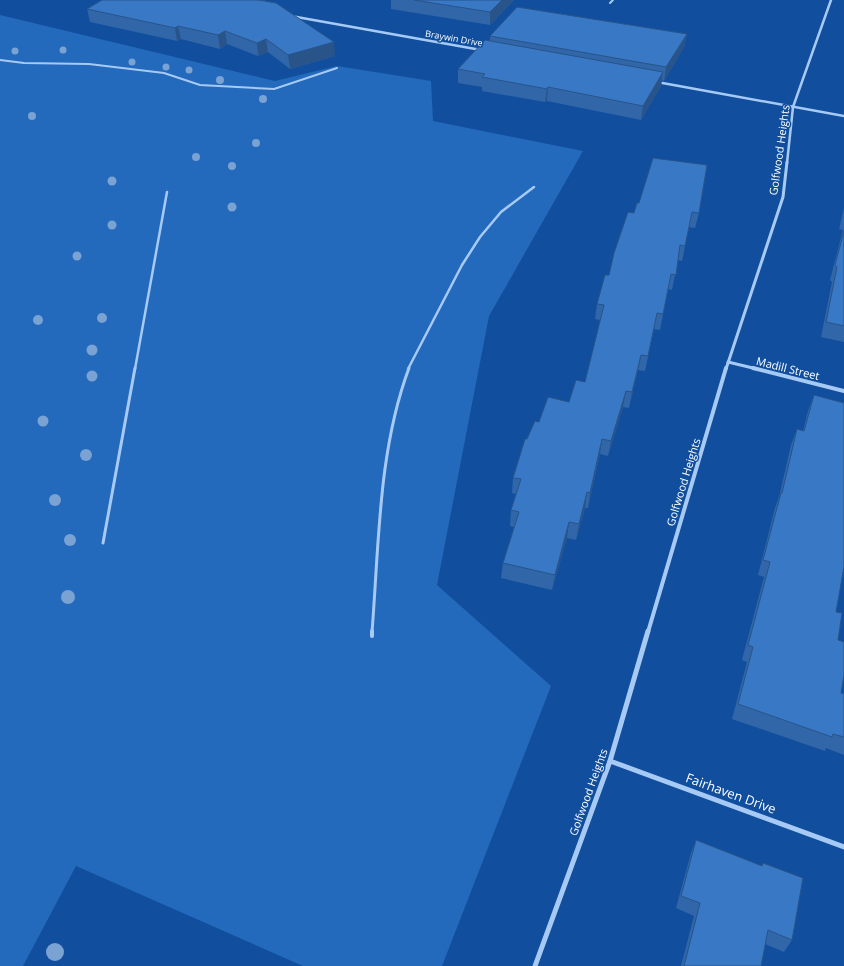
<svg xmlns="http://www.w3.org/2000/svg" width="844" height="966" viewBox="0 0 844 966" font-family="'Open Sans',sans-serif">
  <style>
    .green { fill: #2369bc }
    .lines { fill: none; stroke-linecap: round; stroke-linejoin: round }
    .lane-far3 { stroke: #a7caf5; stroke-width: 2 }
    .lane-far2 { stroke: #a7caf5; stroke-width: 2.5 }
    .lane-far1 { stroke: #a7caf5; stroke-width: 3 }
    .lane { stroke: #a7caf5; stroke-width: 4 }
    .street-far3 { stroke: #a7caf5; stroke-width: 2.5 }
    .street-far2 { stroke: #a7caf5; stroke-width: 3 }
    .street-far1 { stroke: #a7caf5; stroke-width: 4 }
    .street { stroke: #a7caf5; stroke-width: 5 }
    .tree { fill: #7aa2d3 }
    .wall { fill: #3167a9 }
    .shaded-wall { fill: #28548a }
    .building { fill: #3978c5; stroke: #28548a }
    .labels { text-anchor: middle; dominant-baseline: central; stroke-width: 3; stroke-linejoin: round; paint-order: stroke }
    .far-street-label { font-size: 9px; fill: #fff; stroke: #114f9e }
    .street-label { font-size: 11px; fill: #fff; stroke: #114f9e }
    .near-street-label { font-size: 13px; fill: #fff; stroke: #114f9e }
  </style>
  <rect width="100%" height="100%" fill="#114f9e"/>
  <polygon class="green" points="0,15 275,81 337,66 431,81 433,121 583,151 489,316 437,585 551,686 442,966 303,966 76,866 23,966 0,966"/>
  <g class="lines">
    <g class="lane-far3">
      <polyline points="610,3 613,0"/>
      <polyline points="0,60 24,63 89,64 164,73 200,85 274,89 337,68"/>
    </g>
    <g class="lane-far2">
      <polyline points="135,369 167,192"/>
      <polyline points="408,369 462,265 480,237 501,212 534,187"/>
    </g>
    <g class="lane-far1">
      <polyline points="103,543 135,368"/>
      <path d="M372,632C379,545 378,451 409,368"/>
    </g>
    <polyline class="lane" points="372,636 372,631"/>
    <g class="street-far3">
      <polyline points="291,16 481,50"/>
      <polyline points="657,82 844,116"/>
      <polyline points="787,163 793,107 831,0"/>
    </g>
    <g class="street-far2">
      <polyline points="728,362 757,369"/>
      <polyline points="726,369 783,197 787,162"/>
    </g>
    <g class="street-far1">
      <polyline points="753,368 844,391"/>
      <polyline points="648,632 726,368"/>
    </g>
    <g class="street">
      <polyline points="610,761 844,847"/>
      <polyline points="535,966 610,761 648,631"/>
    </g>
  </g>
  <g class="tree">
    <circle cx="63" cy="50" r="3.5"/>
    <circle cx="15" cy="51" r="3.5"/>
    <circle cx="132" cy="62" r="3.5"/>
    <circle cx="166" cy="67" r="3.5"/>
    <circle cx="189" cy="70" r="3.5"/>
    <circle cx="220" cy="80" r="4"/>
    <circle cx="263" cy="99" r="4"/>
    <circle cx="32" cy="116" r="4"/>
    <circle cx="256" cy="143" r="4"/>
    <circle cx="196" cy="157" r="4"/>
    <circle cx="232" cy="166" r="4"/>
    <circle cx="112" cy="181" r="4.5"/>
    <circle cx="232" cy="207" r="4.5"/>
    <circle cx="112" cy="225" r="4.5"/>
    <circle cx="77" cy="256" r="4.5"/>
    <circle cx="102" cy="318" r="5"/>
    <circle cx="38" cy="320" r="5"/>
    <circle cx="92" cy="350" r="5.5"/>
    <circle cx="92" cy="376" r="5.5"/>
    <circle cx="43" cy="421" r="5.5"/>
    <circle cx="86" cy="455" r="6"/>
    <circle cx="55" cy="500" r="6"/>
    <circle cx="70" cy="540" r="6"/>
    <circle cx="68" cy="597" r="7"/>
    <circle cx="55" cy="952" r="9"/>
  </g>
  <g class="wall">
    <polygon points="102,0 265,0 265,1 335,56 290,69 268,52 258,56 227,44 220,49 181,39 177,41 90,22 87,9"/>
    <polygon points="391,0 514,0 490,25 391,9"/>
    <polygon points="687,34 684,47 664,81 662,80 661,86 641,120 547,101 545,102 482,91 482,87 458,83 458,69 490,41 490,36"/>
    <polygon points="637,203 699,213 695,228 689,227 682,261 678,260 672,290 668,289 660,330 654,329 645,371 638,370 629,408 623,407 608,456 600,454 588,508 585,508 576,540 567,538 552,590 501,578 503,563 514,527 510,526 511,510 516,494 512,493 513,478 527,439 539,422 569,402 585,382 600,320 595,319 597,304 634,213"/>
    <polygon points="844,208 844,342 821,337 832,282 830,280 843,230 839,229"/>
    <polygon points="814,395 836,612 841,693 844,694 844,755 826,748 825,751 732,719 747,662 742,660 764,577 758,575 775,508 779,497 791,445 797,429 803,431 808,411"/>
    <polygon points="696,840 762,866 763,863 792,940 784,952 765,944 761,966 681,966 694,916 676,908 691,853"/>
  </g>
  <g class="shaded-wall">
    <polygon points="502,0 514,0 490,25 490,12"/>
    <polygon points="178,26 181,39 177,41 175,28"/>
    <polygon points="225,31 227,44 220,49 218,35"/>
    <polygon points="687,34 684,47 664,81 666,67"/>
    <polygon points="266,39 268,52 258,56 257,43"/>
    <polygon points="334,42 335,56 290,69 288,55"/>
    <polygon points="663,72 661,86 641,120 643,106"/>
    <polygon points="548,87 547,101 545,102 547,89"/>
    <polygon points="641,355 638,370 629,408 632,392"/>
    <polygon points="626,391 623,407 608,456 611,441"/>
    <polygon points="602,439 600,454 588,508 590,493"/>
    <polygon points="587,492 585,508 576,540 579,524"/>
    <polygon points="569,522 567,538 552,590 555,575"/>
  </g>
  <g class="building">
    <polygon points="102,0 258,0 276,3 334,42 288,55 266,39 257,43 225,31 218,35 178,26 175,28 87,9"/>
    <polygon points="414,0 502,0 490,12"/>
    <polygon points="517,7 687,34 666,67 490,36"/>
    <polygon points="485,40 663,72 643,106 548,87 547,89 482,77 485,74 458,69"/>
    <polygon points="653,158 707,165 699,213 692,212 685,246 680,245 676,275 671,274 663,314 657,313 648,356 641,355 632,392 626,391 611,441 602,439 590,493 587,492 579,524 569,522 555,575 503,563 519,512 511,510 521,479 513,478 525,439 527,439 535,421 539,422 548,397 569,402 576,380 585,382 604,305 597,304 605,275 609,275 614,253 628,212 634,213 637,203 639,203"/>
    <polygon points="844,231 844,326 826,322 837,267 835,265"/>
    <polygon points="814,395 844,403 844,567 836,612 842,613 838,640 844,642 844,675 841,693 844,694 844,737 833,734 832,737 738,704 753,647 748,645 770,562 763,560 781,493 782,493 797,429 804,431"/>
    <polygon points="696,840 762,866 763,863 803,878 792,940 768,930 761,966 684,966 700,903 681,896"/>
  </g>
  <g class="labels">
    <g class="far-street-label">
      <text transform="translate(454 38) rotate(10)">Braywin Drive</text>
    </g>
    <g class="street-label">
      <text transform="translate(779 150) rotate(-82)">Golfwood Heights</text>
      <text transform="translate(788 368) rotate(14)">Madill Street</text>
      <text transform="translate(683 482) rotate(-73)">Golfwood Heights</text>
      <text transform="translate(588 792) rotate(-70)">Golfwood Heights</text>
    </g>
    <g class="near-street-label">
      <text transform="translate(731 793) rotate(20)">Fairhaven Drive</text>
    </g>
  </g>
</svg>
